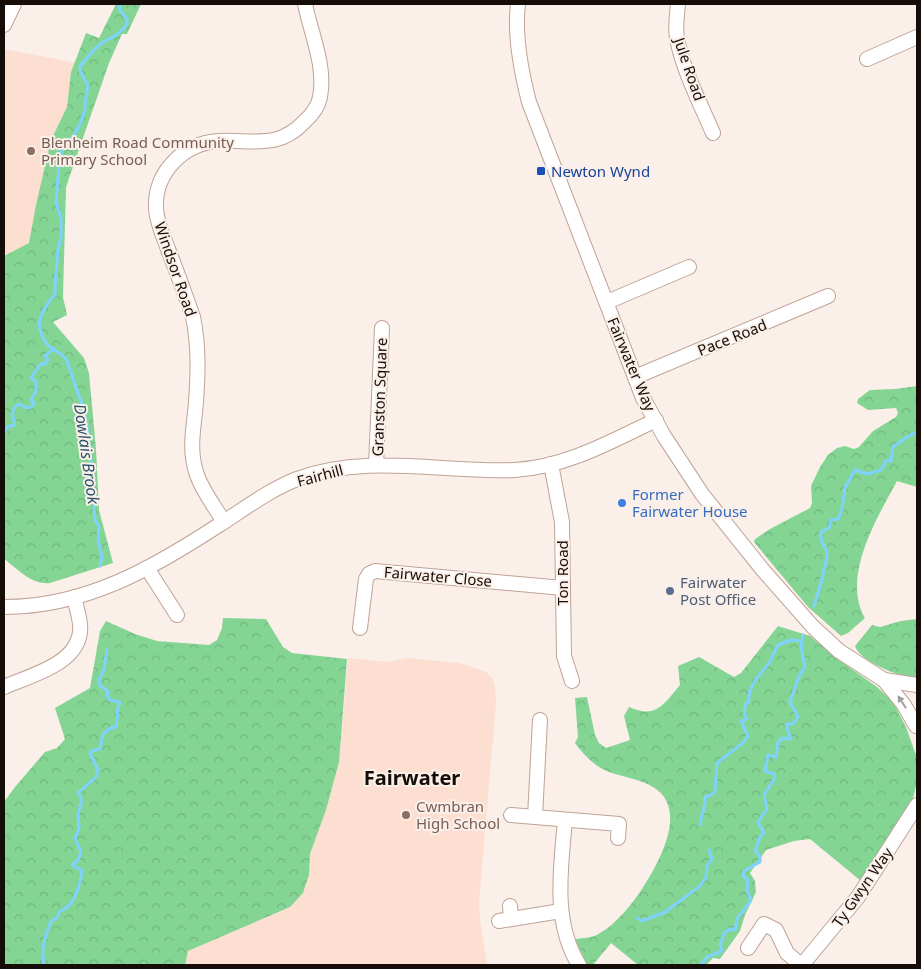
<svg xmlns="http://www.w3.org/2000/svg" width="921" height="969" viewBox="0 0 921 969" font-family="'Noto Sans',sans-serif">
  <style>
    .built { fill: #fddfd1 }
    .forest { fill: url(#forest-crowns) }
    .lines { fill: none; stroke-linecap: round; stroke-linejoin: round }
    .stream { stroke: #7fd2fd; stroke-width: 3 }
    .minor-casing { stroke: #bfa396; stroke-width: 16 }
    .minor { stroke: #fff; stroke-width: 14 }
    .oneway { fill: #a29e9c }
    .education-dot { fill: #8d6e63; stroke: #fbefe9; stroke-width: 2 }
    .transit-dot { fill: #1a4fb4; stroke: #fbefe9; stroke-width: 2 }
    .shop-dot { fill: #3f7fe0; stroke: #fbefe9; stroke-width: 2 }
    .service-dot { fill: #5c6f8a; stroke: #fbefe9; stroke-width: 2 }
    .labels { text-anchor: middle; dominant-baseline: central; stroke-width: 4; stroke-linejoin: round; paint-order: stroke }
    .street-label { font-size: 15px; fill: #170d08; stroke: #fbefe9 }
    .education-label { font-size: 15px; fill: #785e54; stroke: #fbefe9; text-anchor: start }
    .transit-label { font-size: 15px; fill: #164399; stroke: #fbefe9; text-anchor: start }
    .shop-label { font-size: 15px; fill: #366cbe; stroke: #fbefe9; text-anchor: start }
    .service-label { font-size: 15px; fill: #4e5e75; stroke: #fbefe9; text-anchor: start }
    .water-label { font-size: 16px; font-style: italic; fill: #27556c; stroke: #fbefe9 }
    .district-label { font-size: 20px; font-weight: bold; fill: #170d08; stroke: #fbefe9 }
  </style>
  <defs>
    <pattern id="forest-crowns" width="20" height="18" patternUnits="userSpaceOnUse" patternTransform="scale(1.25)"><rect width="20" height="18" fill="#84d594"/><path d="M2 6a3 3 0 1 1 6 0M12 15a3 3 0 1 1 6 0" fill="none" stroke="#71b67e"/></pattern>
  </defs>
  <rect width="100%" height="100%" fill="#fbefe9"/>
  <g class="built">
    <polygon points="4,49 77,63 76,126 61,224 4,260"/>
    <polygon points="348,658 388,662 407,658 460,663 486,672 493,679 495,688 496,704 479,902 480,920 487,965 185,965 188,951 290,907 303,893 309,875 310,854 326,810 339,762"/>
  </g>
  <g class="forest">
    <path d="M116,4H141L127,34H122L109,63L66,187L63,297L67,315L53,322L84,358L89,373L96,449L99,510L113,563L50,583C31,585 18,569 4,559V256L29,243L36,205L51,140L67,107L71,72L86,33L99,38Z"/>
    <path d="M917,386V487L897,481C877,518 841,577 865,618L848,633L841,636L808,607L754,542L755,539L770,529L810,508L812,503L811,486L820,467L828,455L837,448L845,446L854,449L859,447L873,431L896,417L898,413L896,408L868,410L857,403L858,399L870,390L895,389Z"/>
    <polygon points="223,618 266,619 283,647 292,653 347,659 339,762 326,810 310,854 309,875 303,893 290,907 188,951 185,965 4,965 4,802 15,787 45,752 57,748 65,739 55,708 90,688 100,631 106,621 135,634 157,641 209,645 217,640 222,628"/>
    <path d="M917,619V679C901,677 860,662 855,646L872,625L880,627L901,621Z"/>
    <path d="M778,626L810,636L839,660L877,687L893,702L906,727L916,755L917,781L913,799L861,881L810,839L794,841L766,850L750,873L755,881L756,892L745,915L740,931L720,959L713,958L706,965H638L611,943L593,965H587L575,939C583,938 593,938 600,933C615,925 633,903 642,889C658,864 690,809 653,787C640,779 623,777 609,772C595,767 584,755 575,743L578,737L575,698L587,697L595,735L599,743L606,748L630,740L624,716L629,707C656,719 663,705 680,685L678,666L699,657L734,677L741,673Z"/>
  </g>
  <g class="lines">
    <g class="stream">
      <path d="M4,433L8,426H13L15,424L12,414L15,407L19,404L27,408L31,407L34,403L31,400L36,391V381L31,378C33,373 38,370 39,365L46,363L48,359L45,356L54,349"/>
      <path d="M100,566L102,557L98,540L99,527L95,520L94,503L88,485L91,462L87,426L83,407L66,359C61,352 52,350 47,344C32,324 42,310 55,294V286L58,250L61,237V219L56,202L60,154L73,137L79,126L85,110V102L88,86L80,71V66C87,59 94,48 102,43C113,36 119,36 127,24V19L119,9L121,4"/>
      <path d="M814,606C819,589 825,572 827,554C827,547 819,543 821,532L829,528L831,520L838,519L842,509L845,488L855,470L867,474L881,470L886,461H891L893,447L907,437L917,432"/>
      <path d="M700,825C701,815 706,807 705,797L713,794L715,791L717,763L744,742L748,736L741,721L747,719L744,711L746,703L749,702C747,686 760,675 769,663C772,658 775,650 778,645L791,640L802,641"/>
      <polyline points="637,918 642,921 665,912 700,886 706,877 707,866 712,859 709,850"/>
      <path d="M44,965C44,959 42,954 43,949C44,938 48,930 51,921L57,918L60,911C75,906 80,885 82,870L73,866V864L78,860L81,852L75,838C82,824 78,828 78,815C79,805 85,802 78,793L96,777L98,770L90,753L92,751L100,749L103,734L112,727L115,728C119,721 115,713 120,702L110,700L107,696L108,691L100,686L99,680L104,669L107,650"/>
      <polyline points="701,965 707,957 722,951 720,945 724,933 730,929 735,930 737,919 751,900 747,891 748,880 743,876 744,871 760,862 760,856 755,851 760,837 764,833 758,822 767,809 764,795 775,778 774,774 765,771 768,755 776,757 778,743 782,738 791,739 786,725 794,723 798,717 790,702 800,674 805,667 801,647 803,635"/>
    </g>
    <g class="minor-casing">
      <g id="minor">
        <path d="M518,4C514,36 521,71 529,102L643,398L664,436L702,494L762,569L813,627L839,651L884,680L904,705L916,726"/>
        <path d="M678,4C677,15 675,27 677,38C682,68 701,105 713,133"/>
        <polyline points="4,25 14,4"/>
        <polyline points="867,59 917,37"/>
        <polyline points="607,302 689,267"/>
        <polyline points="635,377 828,296"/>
        <polyline points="551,464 562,522 564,656 572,681"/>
        <polyline points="376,465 382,328"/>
        <path d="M224,522C215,507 203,492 197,475C188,449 194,428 196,402C198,373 199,346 193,317C185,294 177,272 168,249C163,236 157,223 156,209C154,173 183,143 219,141C251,139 278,150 304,122C312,115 318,108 320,97C326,66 311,34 305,4"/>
        <polyline points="147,568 177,615"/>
        <path d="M4,607C86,607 153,568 219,525C244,509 269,490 297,479C367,453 442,473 515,470C566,467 610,442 656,420"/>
        <polyline points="360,628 366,579 369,574 375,571 563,588"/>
        <polyline points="884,680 917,685"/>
        <path d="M4,687C31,675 84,663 80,624C79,615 76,606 74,597"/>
        <polyline points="511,815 619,824 618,838"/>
        <polyline points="535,817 540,720"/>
        <path d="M565,820C561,868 552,921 579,965"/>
        <polyline points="510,906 511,919"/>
        <polyline points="499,921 561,911"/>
        <polyline points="748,948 764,924 776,930 787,953 801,965"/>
        <polyline points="802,965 858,897 917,805"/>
      </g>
    </g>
    <use href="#minor" class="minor"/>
  </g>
  <defs><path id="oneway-solid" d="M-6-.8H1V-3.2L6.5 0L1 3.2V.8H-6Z" transform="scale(1.25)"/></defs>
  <use class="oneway" href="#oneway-solid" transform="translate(902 702) rotate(-123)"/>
  <g class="education-dot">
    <circle cx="31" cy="151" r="5"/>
    <circle cx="406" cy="815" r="5"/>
  </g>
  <rect class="transit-dot" x="536" y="166" width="10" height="10" rx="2.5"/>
  <circle class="shop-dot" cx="622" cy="503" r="5"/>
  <circle class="service-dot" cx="670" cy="591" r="5"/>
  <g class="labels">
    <g class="street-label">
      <text transform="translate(690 69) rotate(71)">Jule Road</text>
      <text transform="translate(176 269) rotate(71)">Windsor Road</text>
      <text transform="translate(732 337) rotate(-22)">Pace Road</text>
      <text transform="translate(632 364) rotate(67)">Fairwater Way</text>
      <text transform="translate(379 397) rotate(-88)">Granston Square</text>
      <text transform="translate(320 475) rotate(-15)">Fairhill</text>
      <text transform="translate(562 573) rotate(-90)">Ton Road</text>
      <text transform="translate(438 576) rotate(5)">Fairwater Close</text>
      <text transform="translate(862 887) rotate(-55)">Ty Gwyn Way</text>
    </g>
    <g class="education-label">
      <text x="41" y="142">Blenheim Road Community<tspan x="41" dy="17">Primary School</tspan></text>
      <text x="416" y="806">Cwmbran<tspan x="416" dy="17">High School</tspan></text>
    </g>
    <g class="transit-label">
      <text x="551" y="171">Newton Wynd</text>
    </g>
    <g class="shop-label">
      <text x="632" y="494">Former<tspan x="632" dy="17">Fairwater House</tspan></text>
    </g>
    <g class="service-label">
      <text x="680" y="582">Fairwater<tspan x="680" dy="17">Post Office</tspan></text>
    </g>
    <g class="water-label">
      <text transform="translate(87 454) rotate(82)">Dowlais Brook</text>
    </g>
    <g class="district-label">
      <text x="412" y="777">Fairwater</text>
    </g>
  </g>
  <rect width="921" height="969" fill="none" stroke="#170d08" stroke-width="10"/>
</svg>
